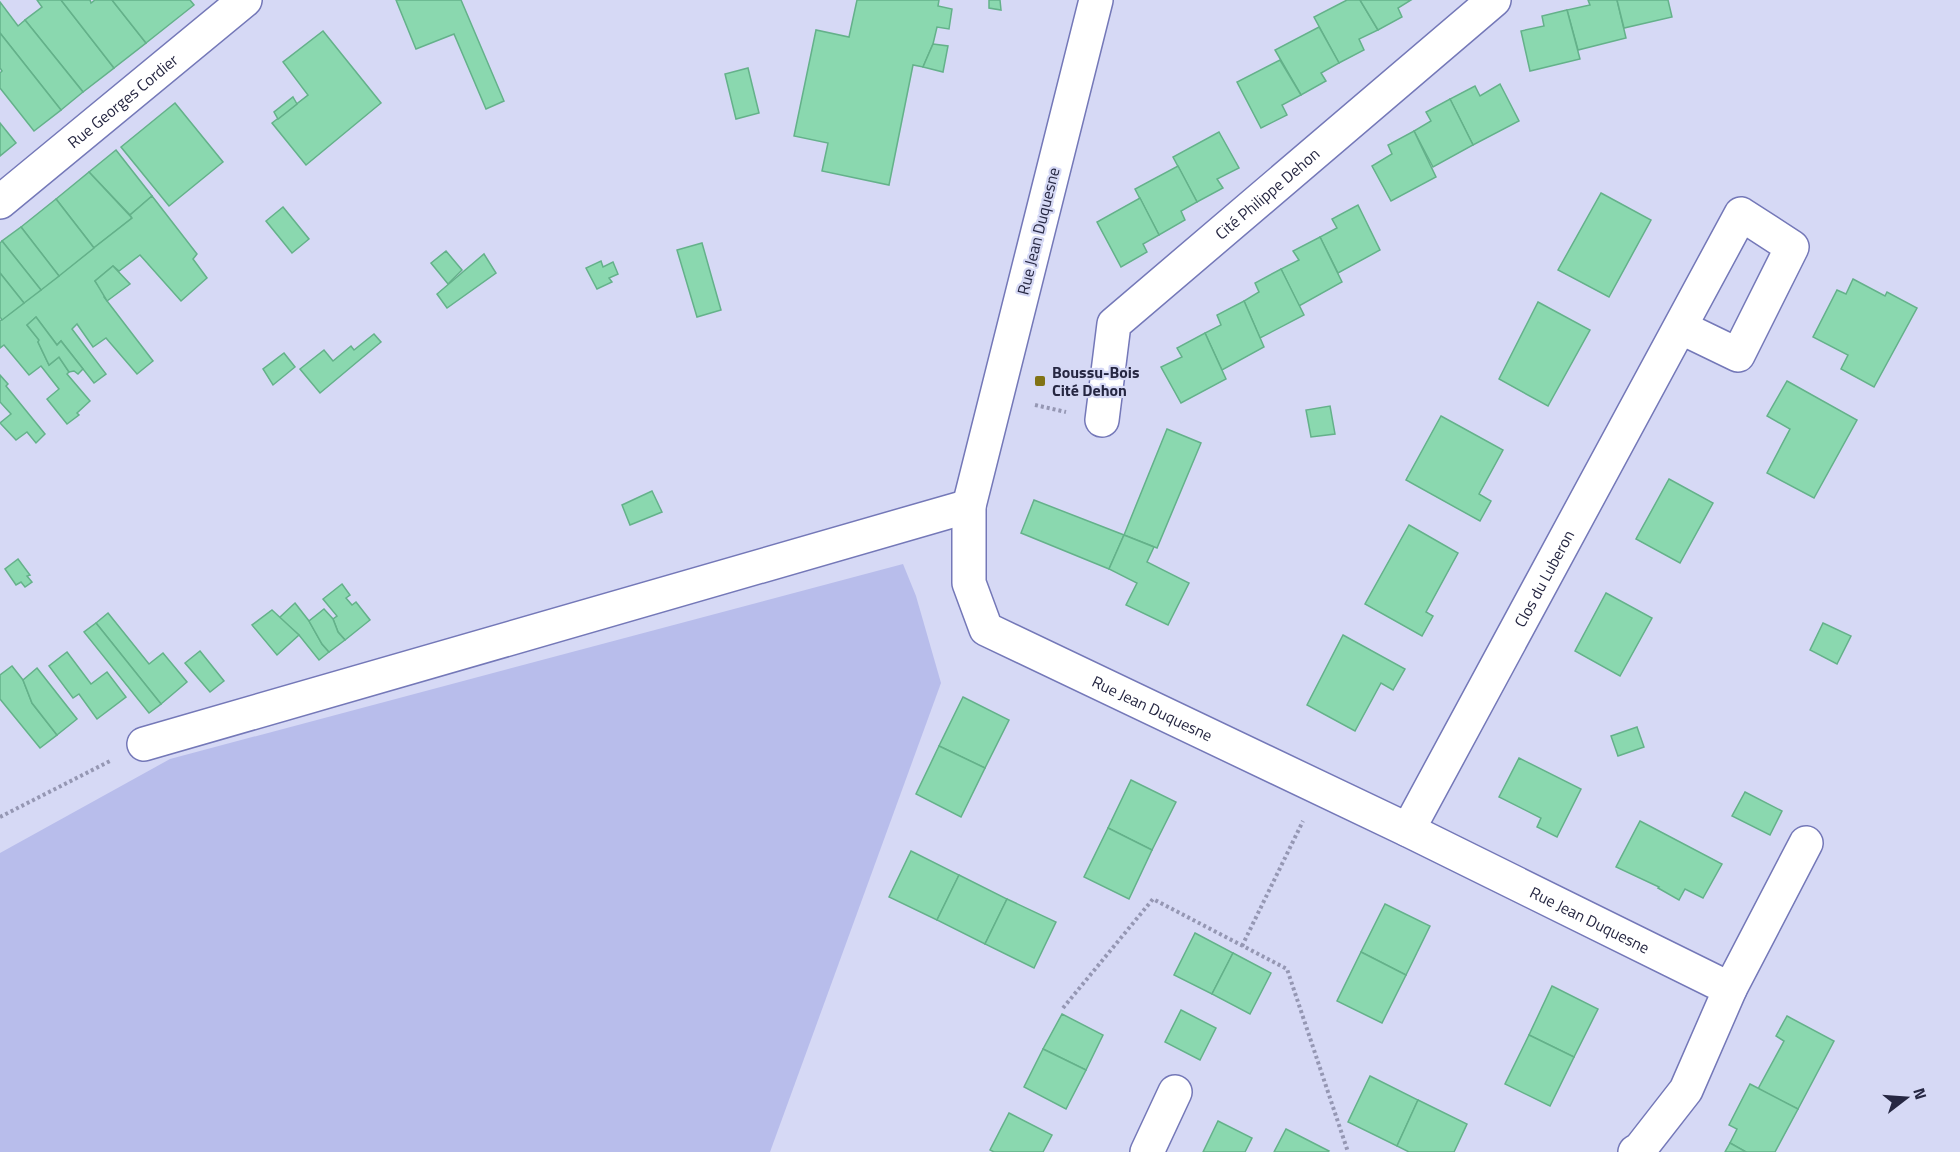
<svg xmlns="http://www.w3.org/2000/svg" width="1960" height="1152" viewBox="0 0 1960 1152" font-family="'Titillium Web',sans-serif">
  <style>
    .green { fill: #b8bdeb }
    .building { fill: #8ad8af; stroke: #64b18a; stroke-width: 1.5 }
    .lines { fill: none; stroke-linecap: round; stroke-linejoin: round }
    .street-casing { stroke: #7478b8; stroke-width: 36 }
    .secondary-casing { stroke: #7478b8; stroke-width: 36 }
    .path { stroke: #9597b3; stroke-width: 4; stroke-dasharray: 3 3; stroke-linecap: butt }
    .street { stroke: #fff; stroke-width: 33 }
    .secondary { stroke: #fff; stroke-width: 33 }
    .poi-dot { fill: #817315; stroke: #d6d9f5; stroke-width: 2 }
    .labels { text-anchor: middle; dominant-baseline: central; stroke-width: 4.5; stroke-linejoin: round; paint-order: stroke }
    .street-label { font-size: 16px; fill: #262742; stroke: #d6d9f5 }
    .poi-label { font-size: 16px; font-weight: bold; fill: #262742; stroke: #d6d9f5; text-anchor: start }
  </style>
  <rect width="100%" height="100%" fill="#d6d9f5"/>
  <polygon class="green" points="903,564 916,596 941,683 770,1152 0,1152 0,853 170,759"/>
  <g class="building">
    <polygon points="37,0 61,0 114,68 83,92 25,20 42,7"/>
    <polygon points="61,0 90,0 91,3 95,0 112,0 146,43 114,68"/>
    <polygon points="112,0 190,0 194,5 146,43"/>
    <polygon points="396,0 461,0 504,101 486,109 454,34 416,49"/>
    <polygon points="857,0 939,0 938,6 952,9 949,29 937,27 933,44 923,67 913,65 889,185 822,171 828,143 794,136 816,30 849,37"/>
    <polygon points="989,0 1000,0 1001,10 989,8"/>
    <polygon points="1347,0 1360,0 1378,30 1359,39 1364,50 1339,63 1314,17"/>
    <polygon points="1360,0 1411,0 1398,8 1402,17 1378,30"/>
    <polygon points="1588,0 1617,0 1626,38 1578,50 1567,10 1590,5"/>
    <polygon points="1617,0 1668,0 1672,17 1624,28"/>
    <polygon points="0,2 18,26 25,20 83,92 61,110 0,33"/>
    <polygon points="1567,10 1580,59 1530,71 1521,31 1544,26 1542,16"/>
    <polygon points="1319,27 1339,63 1321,73 1326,81 1301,95 1275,50"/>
    <polygon points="323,31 381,103 306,165 272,123 308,95 283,62"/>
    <polygon points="0,33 61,110 34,131 0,88 0,73 2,71 0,68"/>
    <polygon points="933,44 948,46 943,72 923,67"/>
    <polygon points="1280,60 1301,95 1282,105 1287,115 1261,128 1237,82"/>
    <polygon points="748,68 759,113 736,119 725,74"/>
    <polygon points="1500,84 1519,121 1473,145 1450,99 1475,86 1480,96"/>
    <polygon points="293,97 297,104 278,119 274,112"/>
    <polygon points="1450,99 1473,145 1433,167 1414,131 1431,121 1426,112"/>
    <polygon points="175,103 223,162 169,206 121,147"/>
    <polygon points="0,123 16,143 0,156"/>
    <polygon points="1414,131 1436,177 1391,201 1372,166 1392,154 1388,145"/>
    <polygon points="1219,132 1239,168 1217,179 1223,188 1197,202 1173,157"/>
    <polygon points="116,150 152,196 130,215 89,172"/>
    <polygon points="1178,166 1197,202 1181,211 1185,220 1159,235 1135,189"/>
    <polygon points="89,172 132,218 94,248 56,199"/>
    <polygon points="1601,193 1651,220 1609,297 1558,270"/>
    <polygon points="152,196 197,254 193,259 207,278 181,301 140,255 119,271 113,266 95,281 106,296 104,297 153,361 137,374 106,338 93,347 77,324 72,329 106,374 94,383 61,341 57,345 36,317 27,325 39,340 38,342 49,365 59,357 69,372 67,374 90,401 77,413 79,415 67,424 47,399 59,389 41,366 29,375 4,345 0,348 0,321 132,218 130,215"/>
    <polygon points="1140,198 1159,235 1143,244 1147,252 1121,267 1097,222"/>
    <polygon points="56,199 94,248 59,276 21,227"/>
    <polygon points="1358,205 1380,250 1338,273 1320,237 1337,228 1332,219"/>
    <polygon points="283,207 309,239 292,253 266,221"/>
    <polygon points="21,227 59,276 41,290 2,241"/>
    <polygon points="1320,237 1342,282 1299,306 1281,269 1299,260 1293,251"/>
    <polygon points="2,241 41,290 24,303 0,273 0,243"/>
    <polygon points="702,243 721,310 697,317 677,250"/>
    <polygon points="446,251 462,270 448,284 431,263"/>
    <polygon points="484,254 496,273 447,308 437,294"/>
    <polygon points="601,261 603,267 613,262 618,274 609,278 612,282 597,289 586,268"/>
    <polygon points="113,266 130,284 107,301 95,281"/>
    <polygon points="1281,269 1304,315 1260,338 1244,301 1259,292 1255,283"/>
    <polygon points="0,273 24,303 2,320 0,317"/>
    <polygon points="1853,279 1885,296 1887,292 1917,308 1874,387 1841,369 1848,355 1813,337 1837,290 1846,294"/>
    <polygon points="1244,301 1264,347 1222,370 1205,333 1221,325 1217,315"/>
    <polygon points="1538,302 1590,330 1548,406 1499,379"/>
    <polygon points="36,317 57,345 61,341 83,369 78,374 74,371 69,372 59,357 49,365 38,342 39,340 27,325"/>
    <polygon points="1205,333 1226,379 1181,403 1161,367 1182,357 1177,348"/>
    <polygon points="374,334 381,342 320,393 300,369 324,350 333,361 351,346 354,350"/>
    <polygon points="284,353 295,367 273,385 263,369"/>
    <polygon points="0,375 8,384 6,386 45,434 36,443 27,432 16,440 0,423 11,414 0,402"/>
    <polygon points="1787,381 1857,420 1814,498 1767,473 1790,429 1767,416"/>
    <polygon points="1330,406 1335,434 1311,437 1306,410"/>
    <polygon points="1441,416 1503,450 1479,494 1491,501 1480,521 1406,480"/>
    <polygon points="1167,429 1201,443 1157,548 1124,535"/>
    <polygon points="1669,479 1713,503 1680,563 1636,539"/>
    <polygon points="652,491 662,512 630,525 622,505"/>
    <polygon points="1034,500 1124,535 1109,569 1021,533"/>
    <polygon points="1409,525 1458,553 1426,612 1433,616 1422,636 1365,604"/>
    <polygon points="1124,535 1154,547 1147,562 1189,583 1168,625 1126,605 1137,583 1109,569"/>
    <polygon points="18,559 30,575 27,576 32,582 25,587 21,582 16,585 5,569"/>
    <polygon points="342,584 350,595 346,598 352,605 356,602 370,620 345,640 338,632 333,619 337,616 323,599"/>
    <polygon points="1606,593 1652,618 1620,676 1575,651"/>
    <polygon points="295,603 309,621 322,644 329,652 319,660 299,635 279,618"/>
    <polygon points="324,609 333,619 338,632 345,640 329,652 322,644 309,621"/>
    <polygon points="272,610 299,635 277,655 252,625"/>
    <polygon points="108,613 149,664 163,653 187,682 161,704 96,623"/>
    <polygon points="96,623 161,704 149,713 84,632"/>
    <polygon points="1823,623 1851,636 1837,664 1810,650"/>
    <polygon points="1343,635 1405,669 1393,690 1381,683 1355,731 1307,705"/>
    <polygon points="200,651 224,681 210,692 185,663"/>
    <polygon points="67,652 91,684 107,672 126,697 97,719 79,694 73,698 49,666"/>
    <polygon points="12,666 23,680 32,703 57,735 40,748 0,699 0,675"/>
    <polygon points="37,668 77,719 57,735 32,703 23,680"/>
    <polygon points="963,697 1009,720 985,768 939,746"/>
    <polygon points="1637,727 1644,747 1618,756 1611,736"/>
    <polygon points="939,746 985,768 961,817 916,794"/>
    <polygon points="1519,758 1581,789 1557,837 1537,827 1541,818 1499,797"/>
    <polygon points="1131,780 1176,802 1152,850 1108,828"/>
    <polygon points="1745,792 1782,811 1770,835 1732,816"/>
    <polygon points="1640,821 1722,864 1703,898 1685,889 1679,900 1658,888 1659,887 1616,867"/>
    <polygon points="1108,828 1152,850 1129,899 1084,877"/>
    <polygon points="911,851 959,875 937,920 889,897"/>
    <polygon points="959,875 1007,899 985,944 937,920"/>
    <polygon points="1007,899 1056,922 1034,968 985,944"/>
    <polygon points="1385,904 1430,926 1406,975 1361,952"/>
    <polygon points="1195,933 1233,953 1212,994 1174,975"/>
    <polygon points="1361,952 1406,975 1382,1023 1337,1001"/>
    <polygon points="1233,953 1271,973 1250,1014 1212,994"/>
    <polygon points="1552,986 1598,1009 1574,1057 1529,1035"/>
    <polygon points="1181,1010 1216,1028 1200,1060 1165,1042"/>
    <polygon points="1062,1014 1103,1035 1086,1070 1043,1049"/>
    <polygon points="1787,1016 1834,1041 1798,1109 1758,1089 1784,1041 1776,1036"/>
    <polygon points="1529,1035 1574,1057 1550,1106 1505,1084"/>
    <polygon points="1043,1049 1086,1070 1066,1109 1024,1087"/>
    <polygon points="1370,1076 1418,1100 1397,1146 1348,1122"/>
    <polygon points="1750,1084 1798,1109 1775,1152 1746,1152 1730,1143 1737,1129 1729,1125"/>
    <polygon points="1418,1100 1467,1124 1454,1152 1409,1152 1397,1146"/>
    <polygon points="1009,1113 1052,1135 1043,1152 994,1152 990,1150"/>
    <polygon points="1218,1121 1252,1138 1245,1152 1203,1152"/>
    <polygon points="1286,1129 1329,1151 1328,1152 1274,1152"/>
    <polygon points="1730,1143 1746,1152 1725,1152"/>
  </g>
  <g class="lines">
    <g class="street-casing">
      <g id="street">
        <path id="s1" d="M1096,0L969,506V583L986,629L1408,830L1730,989L1686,1090L1640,1149L1635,1152"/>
        <path id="s2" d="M1102,420L1114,324L1494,0"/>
        <polyline points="144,744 969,506"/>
        <path id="s3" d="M1408,830L1741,214L1792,247L1738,355L1680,327"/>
        <polyline points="1730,989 1806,843"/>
        <polyline points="1147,1152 1175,1092"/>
      </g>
    </g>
    <g class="secondary-casing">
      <g id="secondary">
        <path id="s4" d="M0,202L245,0"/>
      </g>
    </g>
    <g class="path">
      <polyline points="1035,405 1066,412"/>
      <polyline points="0,817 112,760"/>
      <polyline points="1242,946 1303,821"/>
      <polyline points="1063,1008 1153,899 1287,969 1348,1152"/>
    </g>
    <use href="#street" class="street"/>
    <use href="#secondary" class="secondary"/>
  </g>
  <rect class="poi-dot" x="1034" y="375" width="12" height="12" rx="3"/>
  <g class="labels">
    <g class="street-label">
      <text stroke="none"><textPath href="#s4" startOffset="159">Rue Georges Cordier</textPath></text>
      <text stroke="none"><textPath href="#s2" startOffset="298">Cité Philippe Dehon</textPath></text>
      <text transform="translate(1038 231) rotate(-76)">Rue Jean Duquesne</text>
      <text stroke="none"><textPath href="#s3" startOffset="286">Clos du Luberon</textPath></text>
      <text stroke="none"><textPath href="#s1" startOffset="832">Rue Jean Duquesne</textPath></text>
      <text stroke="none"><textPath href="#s1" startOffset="1318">Rue Jean Duquesne</textPath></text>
    </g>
    <g class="poi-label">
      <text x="1052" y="372">Boussu-Bois<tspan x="1052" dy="18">Cité Dehon</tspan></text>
    </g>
  </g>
  <g transform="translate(1906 1098) rotate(73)" stroke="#d6d9f5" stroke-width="4.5" paint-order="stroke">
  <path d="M0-4.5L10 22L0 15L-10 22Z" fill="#262742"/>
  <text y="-9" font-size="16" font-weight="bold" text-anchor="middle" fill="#262742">N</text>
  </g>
</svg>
